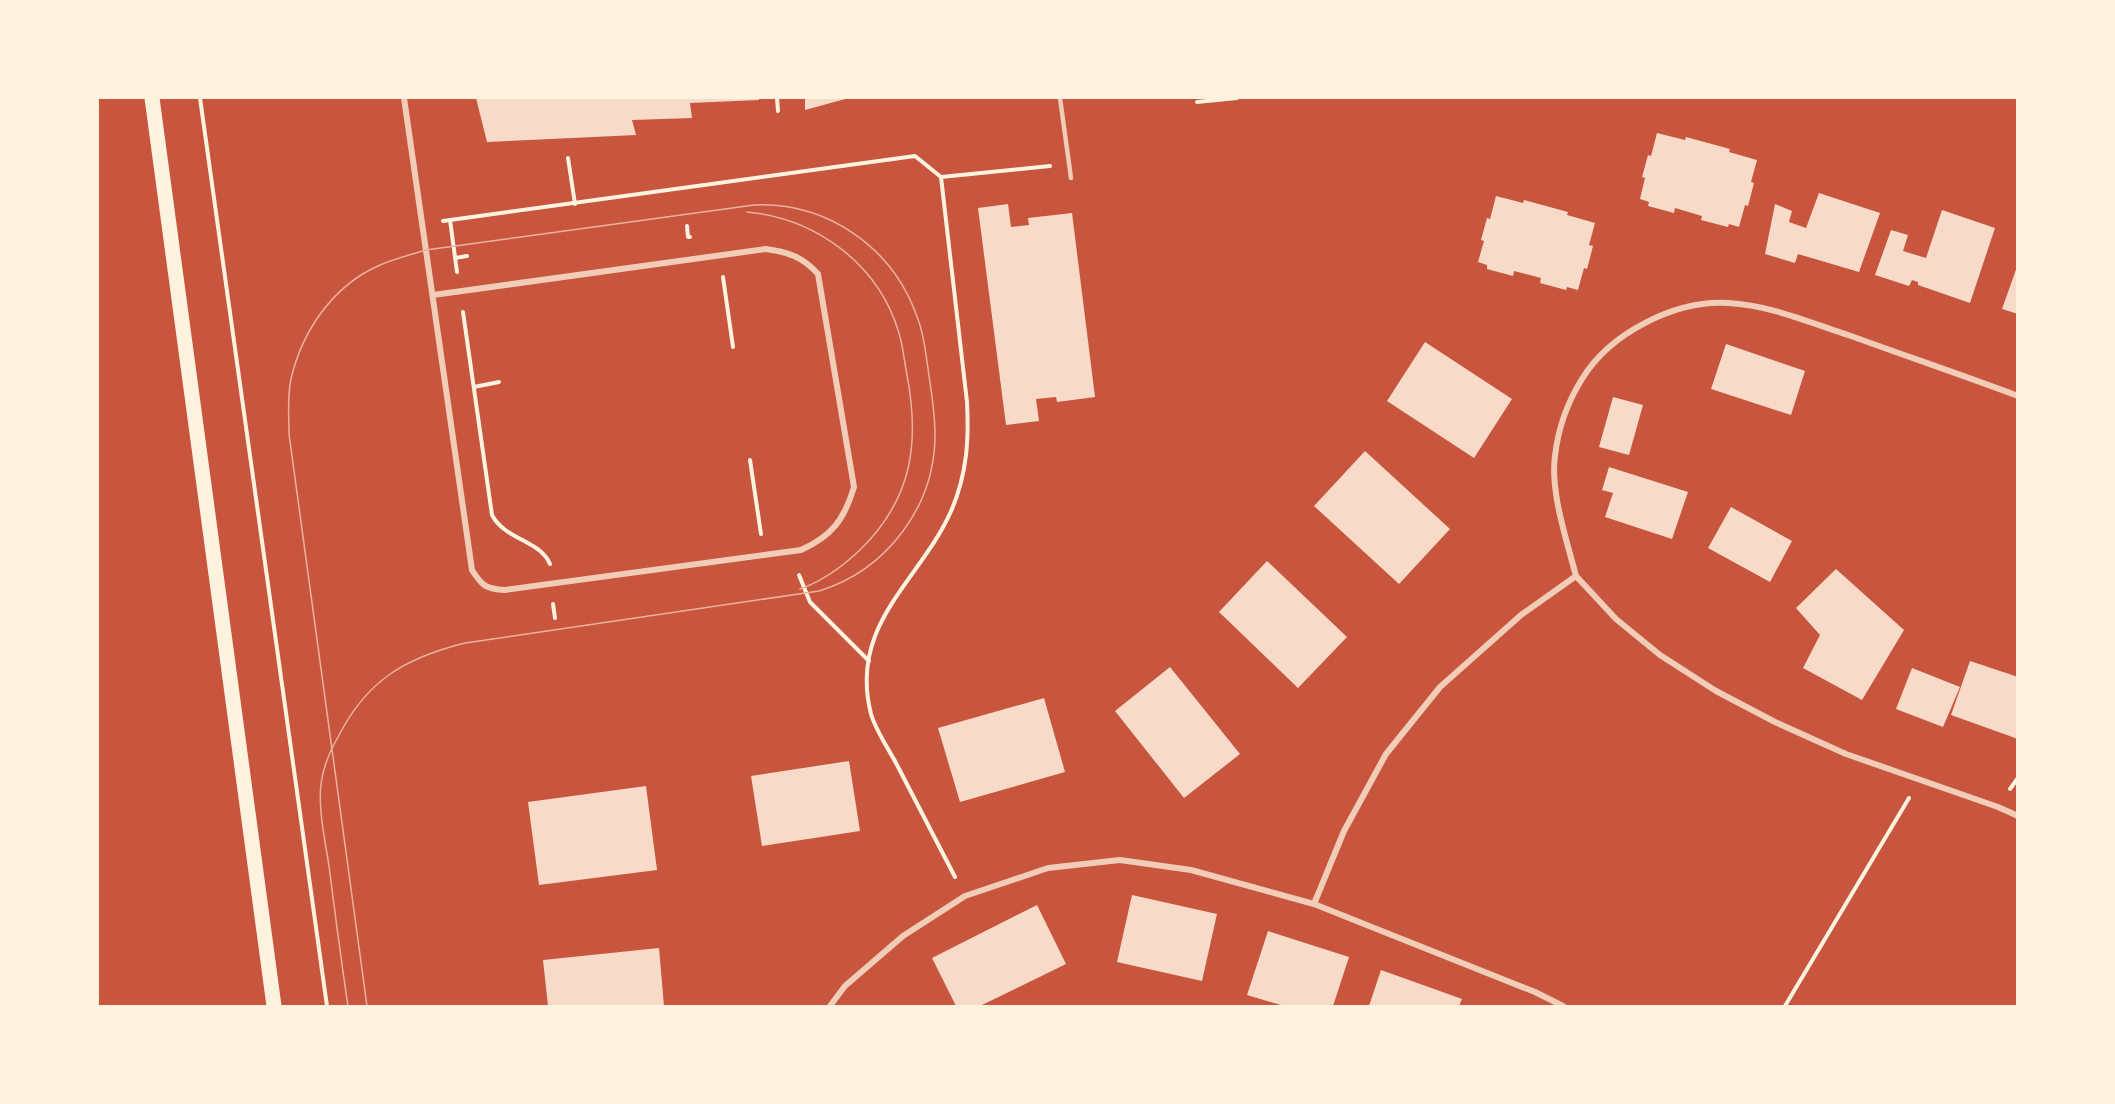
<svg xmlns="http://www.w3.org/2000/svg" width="2115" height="1104" viewBox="0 0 2115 1104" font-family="'Source Sans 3',sans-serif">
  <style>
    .building { fill: #f7dbc8 }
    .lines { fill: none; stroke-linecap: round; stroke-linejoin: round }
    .path { stroke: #fff3e0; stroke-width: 4 }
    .service { stroke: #f1ccb7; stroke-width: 4.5 }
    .minor { stroke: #f1ccb7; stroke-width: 6 }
    .primary { stroke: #fff3e0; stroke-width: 15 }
    .tram { stroke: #e9b49f; stroke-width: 1.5 }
  </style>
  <rect width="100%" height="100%" fill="#c8553d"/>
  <g class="building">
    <polygon points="476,98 759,98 759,100 690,103 692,118 632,120 636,135 487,142"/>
    <polygon points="805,98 849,98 805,110"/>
    <polygon points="1657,133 1685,140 1686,137 1730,149 1729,152 1757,160 1751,182 1754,183 1748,206 1745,205 1739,227 1729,224 1728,227 1701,220 1702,216 1675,208 1674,213 1648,206 1649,202 1640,199 1645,178 1642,177 1648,155 1651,156"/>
    <polygon points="1819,193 1880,213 1859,272 1798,254 1795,263 1765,254 1775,204 1792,211 1789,222 1806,228"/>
    <polygon points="1496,196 1523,203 1524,200 1568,212 1567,215 1595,223 1589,245 1593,246 1587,269 1584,268 1578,290 1567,287 1566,290 1540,283 1541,278 1514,271 1513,276 1487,269 1487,265 1478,262 1484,241 1481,240 1487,218 1490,219"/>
    <polygon points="1008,204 1011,227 1029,225 1028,218 1072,213 1095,397 1057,402 1056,397 1036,399 1039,421 1006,425 978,208"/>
    <polygon points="1942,210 1995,228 1970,303 1918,285 1918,282 1912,280 1909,286 1875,275 1891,230 1908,235 1903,251 1926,258"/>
    <polygon points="2018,264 2018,314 2002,309"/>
    <polygon points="1425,342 1512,399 1474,458 1387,401"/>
    <polygon points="1726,344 1805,371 1791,415 1711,389"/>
    <polygon points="1613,397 1643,405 1629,455 1599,447"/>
    <polygon points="1365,451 1450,529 1399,584 1314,506"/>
    <polygon points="1609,467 1688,492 1672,539 1605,517 1613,493 1602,490"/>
    <polygon points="1731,507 1792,541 1770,582 1708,548"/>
    <polygon points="1267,561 1347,637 1298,688 1219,612"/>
    <polygon points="1836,569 1904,630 1862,700 1803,668 1820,635 1796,608"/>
    <polygon points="1970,661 2018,677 2018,739 1951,715"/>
    <polygon points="1170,667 1240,754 1184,798 1115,711"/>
    <polygon points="1912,668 1960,687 1943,727 1896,709"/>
    <polygon points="1044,698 1065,772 960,802 938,728"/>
    <polygon points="849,761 860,831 762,846 751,776"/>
    <polygon points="646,786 657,870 539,885 528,802"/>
    <polygon points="1132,895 1217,914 1202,981 1117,962"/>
    <polygon points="1037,905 1066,964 980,1006 956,1006 932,958"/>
    <polygon points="1268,931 1349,957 1333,1006 1284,1006 1247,995"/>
    <polygon points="659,948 664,1006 548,1006 543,960"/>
    <polygon points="1381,970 1462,999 1459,1006 1369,1006"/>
  </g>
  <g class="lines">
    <g class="path">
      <polyline points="200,98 327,1006"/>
      <polyline points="777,98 778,111"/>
      <polyline points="1197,102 1237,98"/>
      <polyline points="568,158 575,204"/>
      <polyline points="450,220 457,272"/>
      <polyline points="443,221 915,156 941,177"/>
      <polyline points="687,226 688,237 690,237"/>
      <polyline points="455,258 467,256"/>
      <polyline points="723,277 733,347"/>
      <path d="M463,312L492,515C505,540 540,540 550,564"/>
      <polyline points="474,387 499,382"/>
      <polyline points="750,460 761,534"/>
      <polyline points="799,575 810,602 869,661"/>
      <polyline points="553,604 555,618"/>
      <polyline points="2010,789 2018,778"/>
      <path d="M955,877C935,839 916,801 896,763C888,748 876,731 871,714C848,623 921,581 952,509C967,473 969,440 967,402L941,177L1050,166"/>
      <polyline points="1785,1006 1909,798"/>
    </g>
    <polyline class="service" points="1060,98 1071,178"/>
    <g class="minor">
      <path d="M404,98L472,570C482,586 486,589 505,590L801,550C832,536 844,520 854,487L818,274C803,257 788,252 766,249L433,295"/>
      <polyline points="1576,576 1616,619 1660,655 1716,691 1775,722 1846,754 1998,807 2018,816"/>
      <path d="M1314,904L1344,831L1386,754L1440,687L1521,615L1576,576C1567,541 1550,492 1555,456C1558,429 1567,403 1582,379C1610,333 1675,300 1728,303C1770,305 1811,323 1851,336C1906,356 1962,375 2018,396"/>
      <polyline points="830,1006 845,986 903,936 965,896 1048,868 1120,860 1191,870 1314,904 1535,992 1563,1006"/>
    </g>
    <polyline class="primary" points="152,98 274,1006"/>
    <g class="tram">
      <path d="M747,212C815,218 877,263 898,330C903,344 904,360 907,375C920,444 912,499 860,550C843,566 823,581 800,589"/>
      <path d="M348,1006C341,960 335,913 329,866C325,839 318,810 321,784C323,767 330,751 338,737C367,680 405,658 465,643L819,591C887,570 935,506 935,435C935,415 932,395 929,376C926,355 924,333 916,314C891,246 826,202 754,205L426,250C410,255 393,259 378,266C333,286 302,331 291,379C287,397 289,415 289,434L367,1006"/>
    </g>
  </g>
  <rect width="2115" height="1104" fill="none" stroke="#fff3e0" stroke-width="198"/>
</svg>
